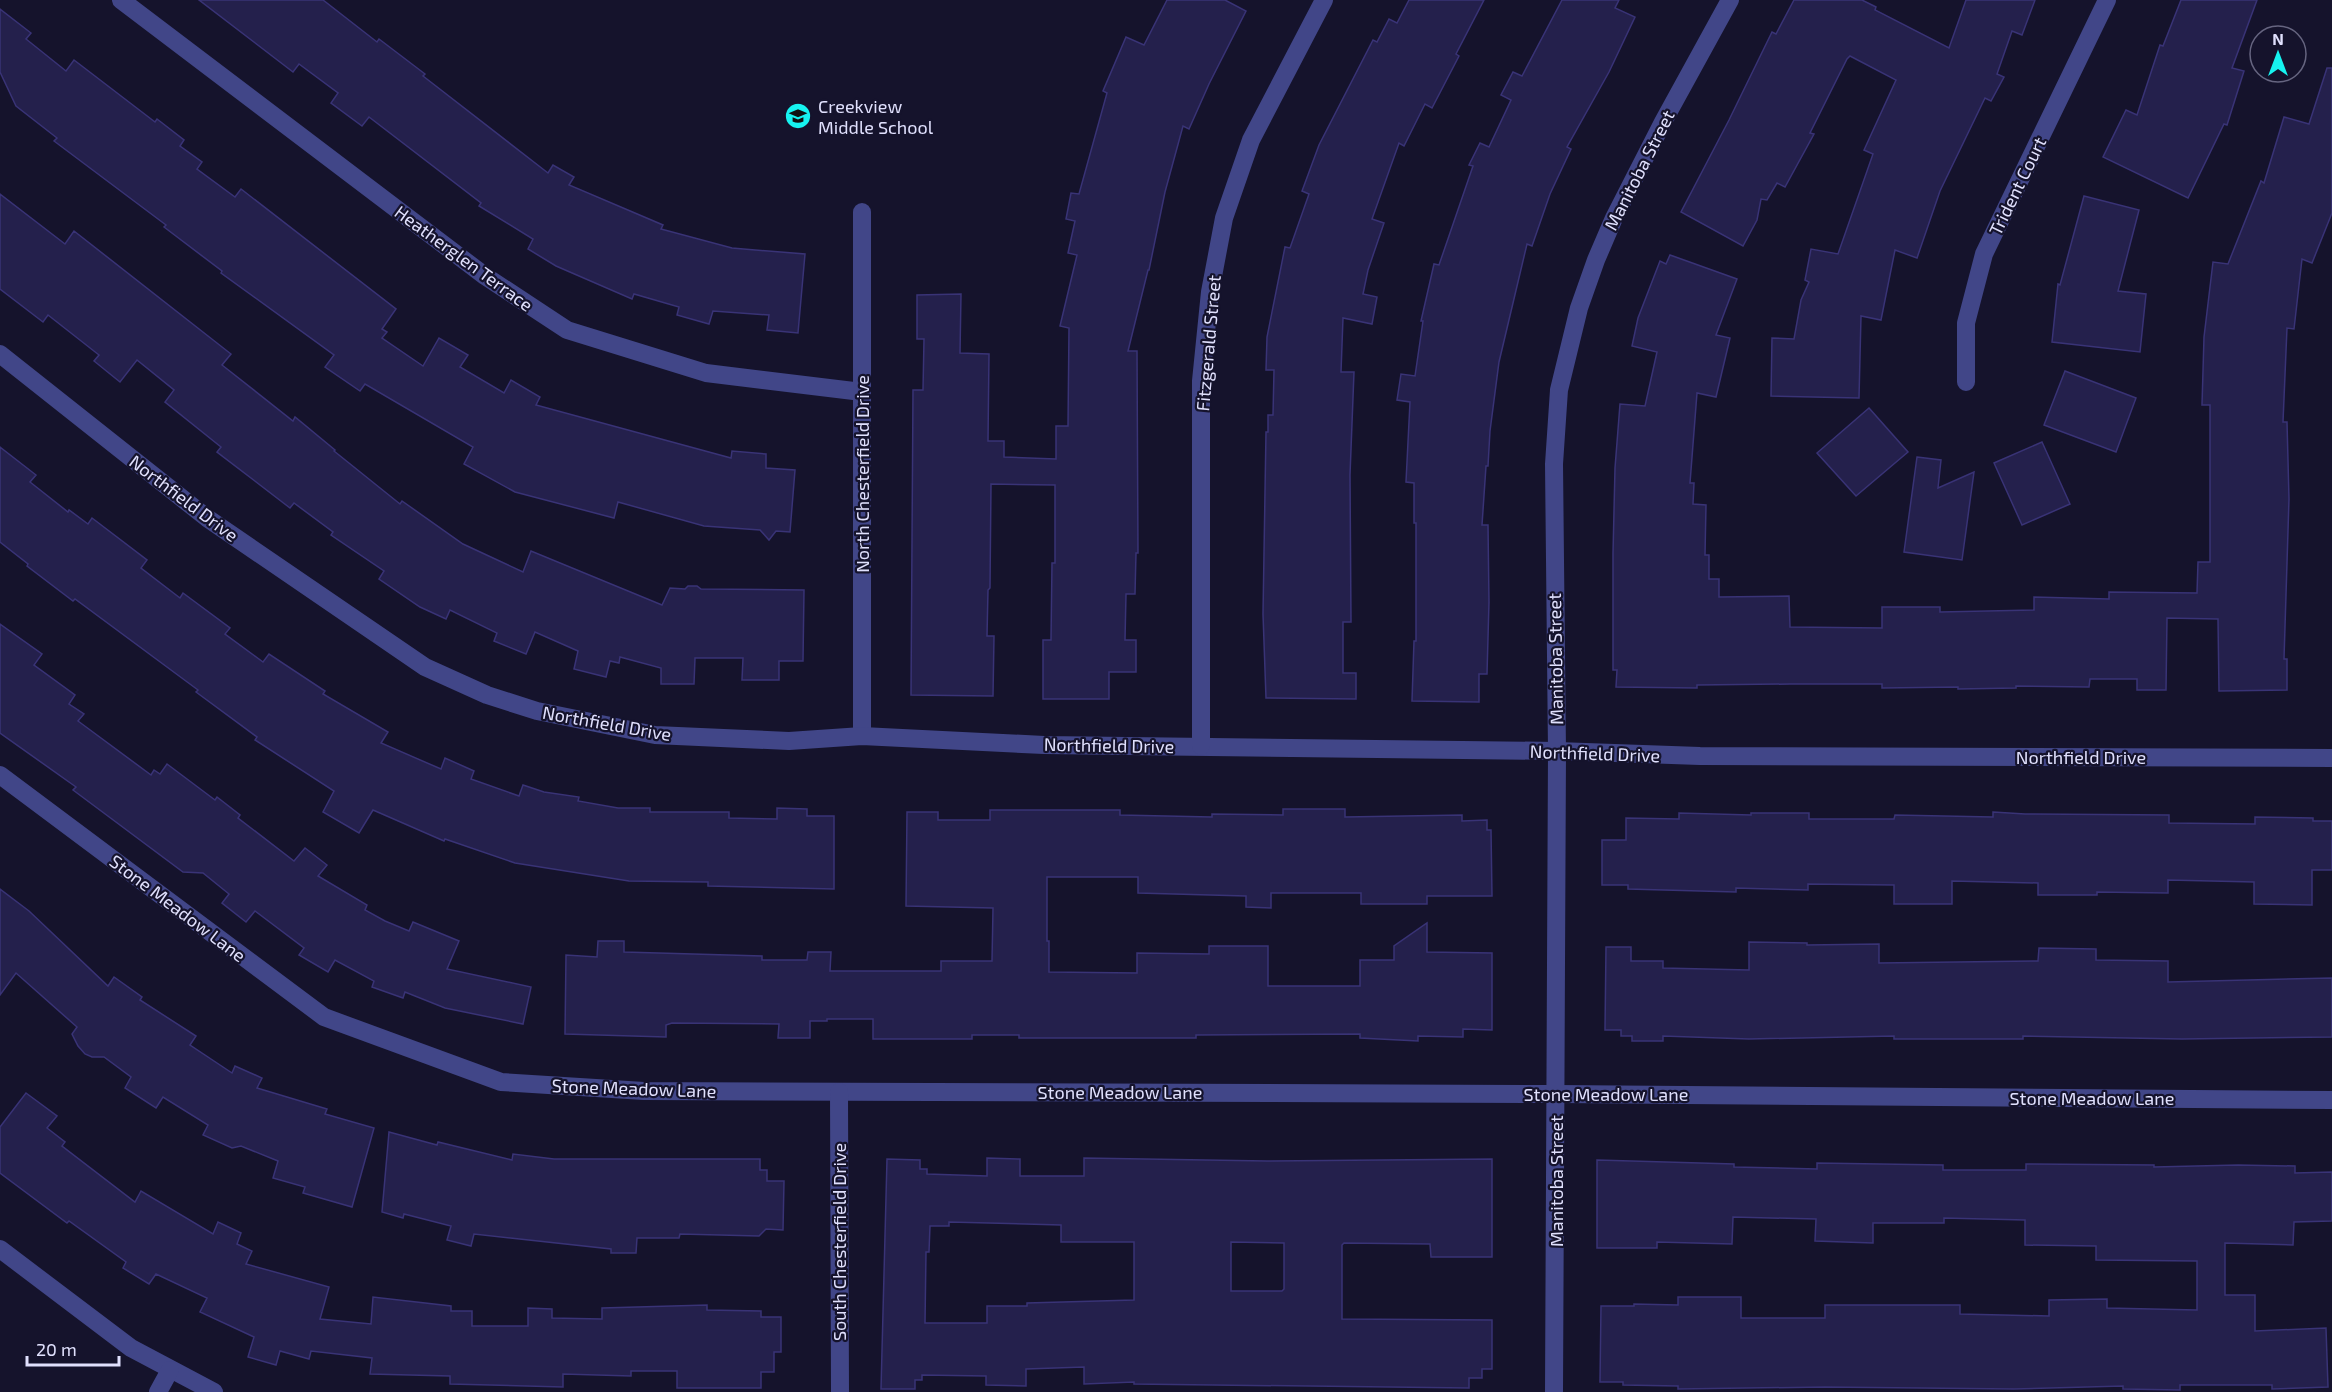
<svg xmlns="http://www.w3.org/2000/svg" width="2332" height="1392" viewBox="0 0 2332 1392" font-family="'Exo 2',sans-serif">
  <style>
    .building { fill: #24204c; stroke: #393376; stroke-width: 1.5; fill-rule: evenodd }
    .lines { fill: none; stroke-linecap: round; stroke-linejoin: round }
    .minor { stroke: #414688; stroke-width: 18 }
    .labels { text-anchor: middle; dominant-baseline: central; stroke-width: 4.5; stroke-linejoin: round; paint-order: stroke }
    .poi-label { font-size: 18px; fill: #e0e0fd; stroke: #15132c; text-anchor: start }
    .street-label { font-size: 18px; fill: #e0e0fd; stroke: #15132c }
  </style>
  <rect width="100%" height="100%" fill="#15132c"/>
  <g class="building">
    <polygon points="199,0 323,0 377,42 379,39 425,74 423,76 548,173 553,165 574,177 569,185 663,225 661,229 732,248 805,254 798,333 767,330 769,315 713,311 709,324 677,315 679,307 634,294 632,299 556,266 528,249 533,239 479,206 481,203 369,117 362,126 331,103 338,93 299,64 293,72"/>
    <polygon points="1167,0 1225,0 1246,11 1209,84 1189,129 1183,126 1165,192 1149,270 1148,270 1128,351 1137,351 1138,553 1136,553 1135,594 1126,594 1125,640 1136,640 1136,672 1109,672 1109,699 1043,699 1043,640 1051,640 1052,563 1055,563 1055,485 991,484 990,588 988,590 987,636 994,636 993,696 911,695 913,390 923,390 924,339 917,339 917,295 961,294 960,353 989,354 988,441 1004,441 1004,457 1056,459 1056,426 1068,426 1069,328 1060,326 1077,255 1068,253 1075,221 1066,219 1071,193 1079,194 1107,93 1103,91 1126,37 1144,45"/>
    <polygon points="1409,0 1484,0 1456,54 1459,56 1432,108 1425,104 1404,146 1399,143 1372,219 1384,223 1368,270 1363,294 1377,297 1372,324 1343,318 1341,372 1354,372 1350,475 1351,622 1343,622 1343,673 1356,673 1356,699 1266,698 1263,614 1266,432 1268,432 1268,415 1273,415 1274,370 1266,370 1267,337 1285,247 1290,248 1309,194 1302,191 1319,145 1373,40 1377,42 1389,19 1397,23"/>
    <polygon points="1562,0 1619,0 1615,8 1635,17 1609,72 1567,147 1571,149 1550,194 1532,246 1527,244 1499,362 1490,431 1488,466 1486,466 1482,525 1488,525 1489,602 1487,674 1479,674 1479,702 1412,701 1414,641 1416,641 1416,523 1414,523 1414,483 1406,482 1410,402 1397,400 1401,374 1415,376 1423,321 1421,321 1434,264 1439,265 1473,166 1469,165 1480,143 1489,147 1511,100 1501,95 1513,72 1522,76"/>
    <polygon points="1794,0 1862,0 1876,7 1875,10 1949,48 1966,0 2035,0 2022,35 2012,31 1997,74 2004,77 1991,101 1985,98 1940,191 1917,258 1895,250 1881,320 1861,316 1859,398 1771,396 1772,338 1794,339 1801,300 1809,282 1805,280 1811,249 1838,254 1873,154 1864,150 1896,80 1850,56 1847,59 1810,133 1814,134 1785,187 1777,183 1767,200 1761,199 1757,220 1743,246 1681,212 1729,120 1772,32 1776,34"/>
    <polygon points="2181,0 2257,0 2232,68 2244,71 2227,125 2224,124 2188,198 2103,157 2126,110 2137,115 2160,45 2163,46"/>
    <polygon points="0,9 31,33 26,39 66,71 74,60 155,122 157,119 184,140 180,146 202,162 197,169 235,197 241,189 396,309 382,329 387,332 382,338 423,366 439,338 468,355 460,367 504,393 511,380 540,397 536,405 731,458 732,451 766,454 766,468 795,470 790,532 776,531 769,540 760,530 704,526 618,502 614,518 515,492 464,464 473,447 365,384 360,391 325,367 334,355 221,273 222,271 164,227 166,225 54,141 57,138 16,106 0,72"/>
    <polygon points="2327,68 2332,68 2332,213 2312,263 2302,259 2294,329 2287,328 2283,422 2287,422 2289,499 2284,659 2287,659 2287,690 2219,691 2218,619 2167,618 2166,690 2137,690 2137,679 2090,679 2089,687 2016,686 2016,688 1958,689 1958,687 1882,688 1882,684 1790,684 1697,685 1697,688 1616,687 1617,670 1613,670 1613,554 1615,468 1620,404 1645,406 1657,352 1632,346 1638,318 1660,261 1666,264 1670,255 1737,279 1716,335 1730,338 1716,397 1697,393 1690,483 1694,483 1693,504 1706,505 1705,555 1709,555 1709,579 1719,579 1719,597 1789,596 1790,627 1882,628 1882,607 1940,607 1940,612 2034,610 2034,597 2109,599 2109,592 2197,593 2198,562 2210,562 2210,405 2202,405 2204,337 2213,262 2228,264 2261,181 2264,183 2284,117 2309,124"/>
    <polygon points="0,194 65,244 74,231 231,354 222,365 293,421 295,417 335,450 334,451 400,504 402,501 463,544 523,572 531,551 662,605 670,588 685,589 688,586 697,586 701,589 804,590 803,661 779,661 779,680 742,680 743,658 695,658 694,684 661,684 661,668 620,657 619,663 610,661 606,677 574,669 578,651 535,632 526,654 494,641 497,633 450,610 446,619 420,607 379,579 384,571 331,535 333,532 294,503 290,508 217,452 221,447 165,402 174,390 137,360 120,382 94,361 99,355 48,315 43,322 0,289"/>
    <polygon points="2084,196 2139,210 2118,291 2146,294 2140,352 2052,342 2058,284 2060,285"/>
    <polygon points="2065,371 2136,398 2116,452 2044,425"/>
    <polygon points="1869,408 1908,452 1856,496 1817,453"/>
    <polygon points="2042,442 2070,504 2022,525 1994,463"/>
    <polygon points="0,447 36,475 30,482 68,512 69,510 88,524 92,518 147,560 141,568 180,598 183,593 230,628 225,634 263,662 269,654 325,691 323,694 388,732 381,743 441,769 445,758 474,771 471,779 519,796 523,785 544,792 579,797 578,801 618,808 650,808 650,812 729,812 729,818 777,819 777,808 807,809 807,816 834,816 834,889 708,886 708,882 629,881 515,863 445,839 444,841 373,810 359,833 323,812 334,791 255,740 257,737 196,692 198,690 75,599 73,601 27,566 28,564 0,542"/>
    <polygon points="1917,457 1941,460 1938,488 1974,472 1962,560 1904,552"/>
    <polygon points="0,624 42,654 34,665 75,695 69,704 84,714 78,721 151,775 154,770 160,774 167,764 215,800 217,797 240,815 238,818 294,861 305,848 327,865 318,876 367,905 365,910 385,921 409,931 413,922 459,941 447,969 531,987 523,1024 445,1008 405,992 403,998 372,987 374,981 335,960 328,972 299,955 304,948 255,911 246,922 222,903 229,894 203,873 183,872 73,790 76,787 0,733"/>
    <polygon points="1283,809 1345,809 1345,817 1462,815 1462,821 1487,820 1487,830 1491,830 1492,896 1427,896 1427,904 1361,904 1361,893 1271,893 1271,908 1246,907 1246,896 1138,893 1138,877 1047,877 1047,941 1049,941 1049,972 1137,973 1137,953 1209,954 1209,946 1268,946 1268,986 1360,986 1360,960 1394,960 1394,946 1427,923 1427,952 1492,953 1492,1030 1463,1029 1463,1037 1418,1036 1418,1041 1360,1038 1360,1034 1196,1035 1196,1038 1019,1038 1019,1035 972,1035 972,1039 873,1039 873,1019 827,1019 827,1021 810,1021 810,1038 778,1038 779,1024 672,1023 666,1025 666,1037 565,1034 566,955 597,957 598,941 624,941 624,952 762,956 762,960 807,960 808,952 831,952 830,971 941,971 941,961 992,961 993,908 906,906 907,812 938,812 938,820 990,820 990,810 1120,810 1120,815 1212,817 1212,814 1283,815"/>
    <polygon points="1993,812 2025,814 2169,815 2169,823 2255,824 2255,817 2313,818 2313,821 2332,821 2332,870 2312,870 2312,905 2254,904 2254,882 2168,880 2168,893 2097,892 2097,895 2038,895 2038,883 1952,881 1952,904 1894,904 1894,885 1808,884 1808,890 1736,888 1736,892 1628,889 1628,885 1602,885 1602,840 1626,840 1626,818 1679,819 1679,813 1751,815 1751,813 1809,813 1809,819 1894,819 1895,815 1993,817"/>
    <polygon points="0,889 29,911 108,986 114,977 142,997 140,1000 196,1036 190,1045 232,1073 235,1066 262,1078 257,1088 327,1109 325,1114 374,1128 352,1207 303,1193 305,1187 273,1178 278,1161 241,1146 232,1148 203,1135 208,1125 163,1097 156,1108 125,1088 131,1077 104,1057 92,1057 85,1054 78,1046 72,1034 77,1027 16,973 0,995"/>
    <polygon points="1749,942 1807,943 1807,945 1879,944 1879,963 2038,961 2039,948 2096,949 2096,960 2168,961 2168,982 2332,978 2332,1037 2182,1039 2023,1036 2023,1039 1894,1039 1894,1036 1749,1039 1663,1036 1663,1041 1632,1041 1632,1036 1621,1036 1621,1030 1605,1030 1606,947 1631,947 1631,961 1663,961 1663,968 1749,970"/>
    <polygon points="26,1093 57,1116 47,1128 65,1142 62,1146 135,1202 141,1191 213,1234 218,1222 241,1233 237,1244 252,1251 246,1264 329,1287 320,1319 371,1324 373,1297 451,1306 451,1311 472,1311 472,1326 528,1326 528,1308 552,1309 552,1318 602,1319 602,1308 707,1305 707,1310 761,1311 761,1317 781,1317 781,1352 774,1352 774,1372 761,1372 761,1388 677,1388 677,1371 631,1371 631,1376 563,1374 563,1387 450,1384 450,1376 370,1374 372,1358 311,1351 309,1359 280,1351 276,1365 248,1357 254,1337 200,1312 207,1298 156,1274 149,1284 123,1268 126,1262 69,1221 67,1223 0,1173 0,1127"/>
    <polygon points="389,1132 437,1145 438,1142 512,1160 513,1154 554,1159 760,1159 760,1170 767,1170 767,1181 784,1181 783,1230 766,1229 759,1236 680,1234 679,1238 637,1238 636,1253 611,1253 611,1249 474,1234 471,1246 447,1240 451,1226 404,1214 403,1218 382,1212"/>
    <path d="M987,1158L1020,1159V1176H1084V1158L1267,1161L1492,1159V1257H1431L1430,1244L1344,1243L1342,1245V1319L1492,1320V1369H1482V1378H1469V1388L1134,1384V1382L1084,1384V1367L1026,1369V1386L986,1385V1376L922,1375V1380H915V1389H881L887,1159L920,1160V1169H927V1174L987,1176ZM949,1222L1061,1225V1242H1134V1300L1027,1303V1306H987V1323H925L926,1252H929L930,1226H949ZM1231,1242L1284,1243V1289L1282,1291H1231Z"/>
    <polygon points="1597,1160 1734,1164 1734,1167 1817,1169 1817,1163 1943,1165 1943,1170 2026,1170 2026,1164 2154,1165 2154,1167 2238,1165 2295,1166 2295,1173 2332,1172 2332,1221 2294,1222 2293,1245 2225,1243 2225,1295 2255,1295 2255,1331 2326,1328 2328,1387 2272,1389 2272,1385 2180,1385 2180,1390 2123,1389 2123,1386 2014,1389 1825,1387 1678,1389 1678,1386 1623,1385 1623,1382 1600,1382 1601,1306 1634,1306 1634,1304 1678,1305 1678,1297 1741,1297 1741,1318 1825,1318 1825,1305 1960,1305 1960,1314 2049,1316 2049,1300 2107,1299 2107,1308 2197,1310 2197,1261 2096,1260 2096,1246 2025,1245 2025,1220 1944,1218 1944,1223 1873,1223 1873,1243 1815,1241 1816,1219 1733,1217 1732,1244 1657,1242 1657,1248 1597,1248"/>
  </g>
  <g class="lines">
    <g class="minor">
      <polyline points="121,0 485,276 567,330 706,373 862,392"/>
      <polyline points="862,212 862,736"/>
      <polyline points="0,354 207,518 425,667 487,695 537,711 655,735 789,741 862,736 1044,745 1557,751 1700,756 2332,758"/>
      <polyline points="1966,382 1966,323 1984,254 2107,0"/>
      <polyline points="1201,746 1201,381 1210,292 1224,218 1251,140 1324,0"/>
      <polyline points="0,775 324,1017 501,1082 644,1091 1557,1094 2332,1100"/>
      <polyline points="839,1092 840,1392"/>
      <polyline points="0,1249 131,1348 214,1392"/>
      <polyline points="158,1392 170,1370"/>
      <polyline points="1554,1392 1557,751 1554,464 1559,390 1579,308 1596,260 1614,218 1663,122 1730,0"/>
    </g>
  </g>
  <defs>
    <g id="school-disc" transform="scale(1.35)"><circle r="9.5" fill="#16f3f0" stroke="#15132c"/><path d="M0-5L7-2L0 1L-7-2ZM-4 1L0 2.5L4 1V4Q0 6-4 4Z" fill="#111"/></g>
  </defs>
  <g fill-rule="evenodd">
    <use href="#school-disc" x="798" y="116"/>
  </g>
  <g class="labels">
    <g class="poi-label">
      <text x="818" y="106">Creekview<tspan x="818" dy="21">Middle School</tspan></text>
    </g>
    <g class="street-label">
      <text transform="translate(1639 170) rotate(-63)">Manitoba Street</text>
      <text transform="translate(2017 186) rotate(-64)">Trident Court</text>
      <text transform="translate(464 258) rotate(36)">Heatherglen Terrace</text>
      <text transform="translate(1208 343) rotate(-85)">Fitzgerald Street</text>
      <text transform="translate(862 474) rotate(-90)">North Chesterfield Drive</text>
      <text transform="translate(184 498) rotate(37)">Northfield Drive</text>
      <text transform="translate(1555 659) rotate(-91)">Manitoba Street</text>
      <text transform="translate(607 723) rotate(10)">Northfield Drive</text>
      <text transform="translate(1109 745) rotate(1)">Northfield Drive</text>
      <text transform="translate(1595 753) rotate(2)">Northfield Drive</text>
      <text x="2081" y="757">Northfield Drive</text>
      <text transform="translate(178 908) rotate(37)">Stone Meadow Lane</text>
      <text transform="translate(634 1088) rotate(2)">Stone Meadow Lane</text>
      <text x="1120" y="1092">Stone Meadow Lane</text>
      <text x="1606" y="1094">Stone Meadow Lane</text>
      <text x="2092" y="1098">Stone Meadow Lane</text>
      <text transform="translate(1556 1181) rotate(-90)">Manitoba Street</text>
      <text transform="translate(839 1242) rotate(-90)">South Chesterfield Drive</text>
    </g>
  </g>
  <g transform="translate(2278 54)"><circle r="28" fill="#15132c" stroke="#666580" stroke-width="1.5"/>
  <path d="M0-4.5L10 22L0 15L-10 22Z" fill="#16f3f0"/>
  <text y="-9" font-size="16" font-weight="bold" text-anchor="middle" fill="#e0e0fd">N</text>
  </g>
  <path d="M27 1356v9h92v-9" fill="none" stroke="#e0e0fd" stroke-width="3"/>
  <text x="36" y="1356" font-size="18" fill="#e0e0fd" stroke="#15132c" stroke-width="4.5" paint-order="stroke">20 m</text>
</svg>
